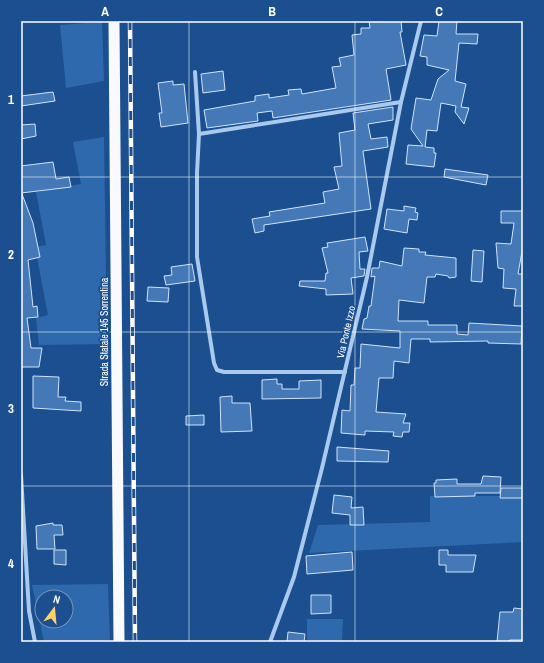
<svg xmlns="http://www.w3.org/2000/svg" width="544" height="663" viewBox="0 0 544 663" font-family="'Archivo Narrow',sans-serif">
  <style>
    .green { fill: #2e69ad; fill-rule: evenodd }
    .building { fill: #4478b7; stroke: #cfe3fa }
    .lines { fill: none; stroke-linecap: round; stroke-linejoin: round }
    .minor { stroke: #a9c9ee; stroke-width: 4 }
    .trunk { stroke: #f8faff; stroke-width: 11 }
    .rail-casing { stroke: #fff; stroke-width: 4.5 }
    .rail { stroke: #1b4f8f; stroke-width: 3; stroke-dasharray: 9; stroke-linecap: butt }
    .grid { fill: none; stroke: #fff; stroke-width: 1; stroke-opacity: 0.55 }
    .labels { text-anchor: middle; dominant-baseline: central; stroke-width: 3.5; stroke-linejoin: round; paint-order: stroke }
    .street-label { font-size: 10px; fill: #fff; stroke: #1b4f8f }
    .neatline { fill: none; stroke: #fff; stroke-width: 1.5 }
    .grid-label { font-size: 13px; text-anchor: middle; font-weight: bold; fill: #fff }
  </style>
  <rect width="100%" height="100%" fill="#1b4f8f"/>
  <g class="green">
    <polygon points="102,22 104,81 66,88 60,25"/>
    <polygon points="104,137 107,344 39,345 36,318 48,315 35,247 46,245 36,192 81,184 73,142"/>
    <polygon points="430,496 523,496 523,542 309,553 318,525 430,522"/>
    <path d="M108,584L110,642H44L32,585ZM42,597H66V621H42Z"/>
    <polygon points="307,619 343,619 342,642 307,640"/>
  </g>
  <g class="building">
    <polygon points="369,21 401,21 402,32 400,32 406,65 386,69 391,100 273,118 272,111 257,113 258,121 207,128 204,110 255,101 255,96 269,94 269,98 289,95 288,90 301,89 302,94 336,88 332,67 341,66 339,58 354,55 352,35 361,34 361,28 370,28"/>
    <polygon points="439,21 457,21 456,34 478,34 477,44 459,43 455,81 466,84 461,107 469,108 464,124 455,112 456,106 441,103 437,131 427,130 425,147 434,148 434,153 436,153 434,167 406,164 408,145 423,146 411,129 416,98 431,100 438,79 449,70 427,65 427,57 420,56 424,35 437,36"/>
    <polygon points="223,71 225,90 203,93 201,74"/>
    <polygon points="173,81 173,85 184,84 188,123 161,127 159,113 162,113 158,83"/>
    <polygon points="53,92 55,101 21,106 21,96"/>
    <polygon points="393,107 393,120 368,124 371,139 387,137 388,147 363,151 371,209 264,225 264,231 255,233 252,219 270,216 269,212 325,203 323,192 339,189 334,167 342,166 339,133 355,130 353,113"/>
    <polygon points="35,124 36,136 21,139 21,125"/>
    <polygon points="53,162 56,179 69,177 71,187 21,193 21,166"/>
    <polygon points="445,169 488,175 486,185 444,177"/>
    <polygon points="22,194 33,223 40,257 28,260 33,307 37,306 38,317 27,318 31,348 42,348 39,367 21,367"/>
    <polygon points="404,206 416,208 415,212 418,213 417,220 409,219 407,233 384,229 387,209 404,211"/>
    <polygon points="501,211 523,211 523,246 518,274 523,274 523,306 514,306 516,289 503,288 504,269 498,268 496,243 511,244 514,223 501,223"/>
    <polygon points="365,237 368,251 359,252 360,269 365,269 364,276 351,278 353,294 326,295 326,289 299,286 300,281 325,281 326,273 328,273 322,248 328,247 327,243"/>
    <polygon points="404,248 419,249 419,252 426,252 425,255 456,258 456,277 449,278 448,276 436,274 435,277 427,277 424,303 399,300 398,321 428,321 428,325 457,325 457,334 468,335 469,323 522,326 521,344 488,343 488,341 430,342 430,339 411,339 409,363 394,361 393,378 379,378 376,412 406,414 403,423 410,423 409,432 403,432 402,437 393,436 394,432 365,431 365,435 341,433 342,410 350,411 351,385 354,385 355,368 360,368 361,344 400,348 400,331 362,329 364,319 367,318 369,306 371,306 375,276 371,277 372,268 379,268 380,261 402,266"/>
    <polygon points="473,250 484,251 482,282 471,281"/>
    <polygon points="192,264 195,281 166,285 164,276 172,275 171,267"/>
    <polygon points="148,287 169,288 168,302 147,301"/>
    <polygon points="33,376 59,377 58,397 66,397 65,401 81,402 81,411 33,408"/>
    <polygon points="277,379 277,384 282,384 282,389 299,389 299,381 321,380 321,398 262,399 262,380"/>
    <polygon points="232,396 232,403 250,403 252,431 221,432 220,397"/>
    <polygon points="204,415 204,425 186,425 186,416"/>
    <polygon points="337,447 389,451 388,462 337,461"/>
    <polygon points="483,476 501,477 500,493 475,493 475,496 435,497 434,483 436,483 436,480 457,479 457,484 481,484"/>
    <polygon points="501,488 523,488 523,498 500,498"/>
    <polygon points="334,495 352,497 351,508 363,507 364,525 350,525 350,515 332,513"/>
    <polygon points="53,523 53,525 62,525 63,535 54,535 55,549 37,549 36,526"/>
    <polygon points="54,550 66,550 66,565 54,564"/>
    <polygon points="439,550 448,550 448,555 476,555 473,572 446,572 446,565 439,565"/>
    <polygon points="352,552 353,570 307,574 306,556"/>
    <polygon points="311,595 331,595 331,613 311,614"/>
    <polygon points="514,608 523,609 523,640 510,640 507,642 497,642 500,612 513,612"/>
    <polygon points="288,632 305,634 304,642 287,642"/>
  </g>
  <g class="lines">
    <g class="minor">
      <polyline points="195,72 199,134 197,173 197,257 214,363 217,370 224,372 345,372"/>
      <polyline points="199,134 401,102"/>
      <polyline points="21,475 29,611 35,642"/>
      <polyline points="270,642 294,577 322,468 367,277 401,102 421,21"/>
    </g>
    <polyline class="trunk" points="114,21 119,642"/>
    <g class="rail-casing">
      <polyline id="rail" points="130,21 135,642"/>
    </g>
    <use href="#rail" class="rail"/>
  </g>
  <path class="grid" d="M189,21V642M355,21V642M21,177H523M21,332H523M21,486H523"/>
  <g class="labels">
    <g class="street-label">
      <text transform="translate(104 332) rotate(-90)">Strada Statale 145 Sorrentina</text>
      <text transform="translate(346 332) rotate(-77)">Via Ponte Izzo</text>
    </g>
  </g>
  <rect width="544" height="663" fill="none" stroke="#1b4f8f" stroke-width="44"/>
  <g transform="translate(54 609) rotate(16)"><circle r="19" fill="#1b4f8f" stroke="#7695bc"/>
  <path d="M0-3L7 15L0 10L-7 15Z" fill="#ffd166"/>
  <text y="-6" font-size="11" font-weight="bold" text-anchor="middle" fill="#ffffff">N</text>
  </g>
  <rect x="22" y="22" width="500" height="619" class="neatline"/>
  <g class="grid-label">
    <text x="105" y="16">A</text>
    <text x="272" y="16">B</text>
    <text x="439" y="16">C</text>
    <text x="11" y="104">1</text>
    <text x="11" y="259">2</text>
    <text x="11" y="413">3</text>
    <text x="11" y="568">4</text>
  </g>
</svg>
